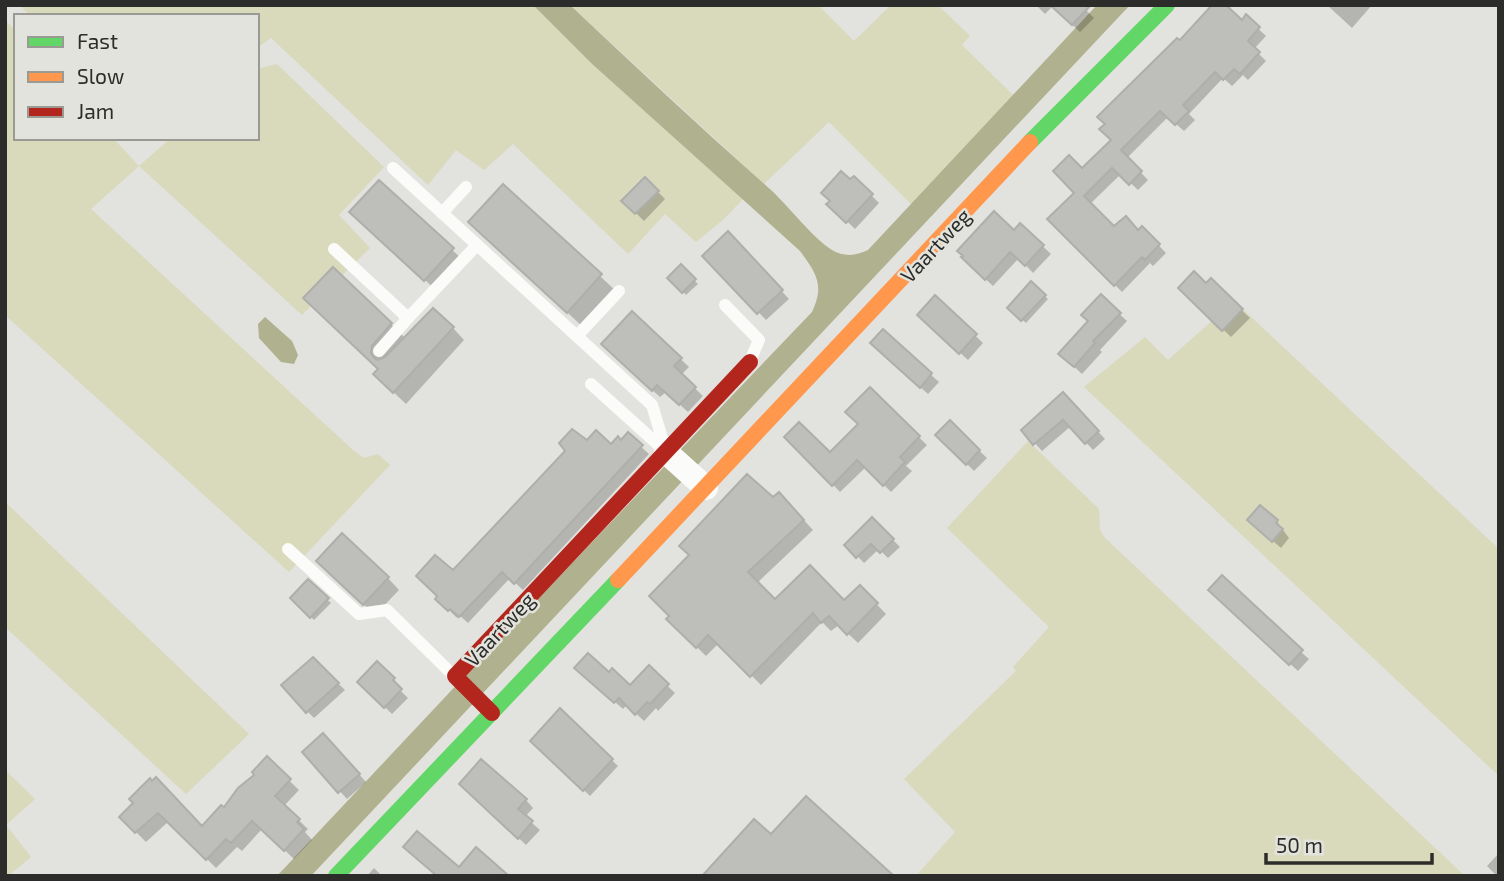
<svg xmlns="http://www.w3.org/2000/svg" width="1504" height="881" viewBox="0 0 1504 881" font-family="'Exo 2',sans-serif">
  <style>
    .green { fill: #d9d9bc }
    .water { fill: #b0b18e }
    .shadow { fill: #0003 }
    .building { fill: #bebfbb; stroke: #aeaeab; stroke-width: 2 }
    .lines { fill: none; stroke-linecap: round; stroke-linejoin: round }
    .lane { stroke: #fbfbfa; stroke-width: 12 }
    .street { stroke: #fbfbfa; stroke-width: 24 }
    .fast { stroke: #63d668; stroke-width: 16 }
    .slow { stroke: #ff974d; stroke-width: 16 }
    .jam { stroke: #b3261e; stroke-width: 16 }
    .labels { text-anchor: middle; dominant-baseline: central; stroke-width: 5; stroke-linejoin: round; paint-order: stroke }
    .street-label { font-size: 21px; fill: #2c2c2a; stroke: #e3e3dd }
  </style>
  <rect width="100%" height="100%" fill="#e2e2de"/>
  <g class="green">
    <polygon points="20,5 533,5 591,63 743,199 724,219 696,242 665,214 628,254 513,144 484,170 456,150 428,185 271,38 257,48 257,16 30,16"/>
    <polygon points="570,5 818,5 854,41 891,5 938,5 970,36 962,45 1013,95 912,205 829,122 764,184"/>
    <polygon points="5,20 16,31 16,138 113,138 139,166 171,138 257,138 257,69 277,64 384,167 339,215 370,248 302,315 139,166 91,209 354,451 364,458 378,454 390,465 289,572 5,315"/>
    <polygon points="1234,301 1499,549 1499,776 1084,387 1145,337 1168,360"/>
    <polygon points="1028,441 1099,509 1100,530 1105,538 1465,876 916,876 955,832 904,779 1016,671 1013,667 1049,627 947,528"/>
    <polygon points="5,502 249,734 186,794 5,627"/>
    <polygon points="5,770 35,799 6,825 31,857 8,876 5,876"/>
  </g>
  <g class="water">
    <path d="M533,5H570C637,68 703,130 771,190C789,207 813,238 832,250C844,257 856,256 868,250L1097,5H1130L311,876H277L511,627L812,312C825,285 816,273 800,251L591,63Z"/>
    <polygon points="265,317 292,341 298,355 294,364 281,362 259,338 258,324"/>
  </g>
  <g class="shadow">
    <polygon points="1036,5 1081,5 1094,18 1080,32 1053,6 1045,14"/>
    <polygon points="1327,5 1372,5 1352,28"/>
    <polygon points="1246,17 1266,36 1254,49 1266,61 1248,80 1243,75 1232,86 1223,78 1189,114 1195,120 1184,131 1168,117 1127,158 1148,180 1138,190 1121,174 1089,205 1114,228 1138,232 1142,228 1166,253 1153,266 1150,263 1122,292 1050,219 1077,193 1082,170 1113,140 1181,42 1242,22"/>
    <polygon points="854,178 879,203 855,229 829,204"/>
    <polygon points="645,179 665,199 644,221 624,201"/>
    <polygon points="379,182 464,261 437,291 364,224"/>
    <polygon points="503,186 616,291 583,327 486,237"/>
    <polygon points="1020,225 1051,254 1033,273 1019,258 993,286 963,258 1014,233"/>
    <polygon points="735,241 789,299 766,320 705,256"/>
    <polygon points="681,267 698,284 686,295 670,278"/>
    <polygon points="1211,281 1250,318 1231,337 1180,288 1206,286"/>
    <polygon points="1031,284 1048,299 1026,323 1009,308"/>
    <polygon points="1101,297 1127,321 1100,350 1102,352 1082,374 1068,361"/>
    <polygon points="306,298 391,324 405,338 453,328 464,340 406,404 387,386 380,369"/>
    <polygon points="935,298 983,343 968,360 919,315"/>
    <polygon points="632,313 689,367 681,375 703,396 688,412 666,392 660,397 611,352"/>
    <polygon points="883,332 939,382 928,394 880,351"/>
    <polygon points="870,390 927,445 906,466 912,471 891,492 866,467 840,492 787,437 830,455 860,424"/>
    <polygon points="1063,394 1105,439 1093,450 1071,426 1042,451 1023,430"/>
    <polygon points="950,423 987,458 974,471 938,435"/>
    <polygon points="628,435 649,454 523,590 510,578 468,623 459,615 457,618 445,606 453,572 587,442 611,447 621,442"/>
    <polygon points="773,500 788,503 813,530 757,583 775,601 844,602 860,587 886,614 858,643 839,625 831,631 822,622 761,685 719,643 706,656 668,619"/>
    <polygon points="872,519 900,547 888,558 879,549 864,563 847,545"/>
    <polygon points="1277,522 1289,538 1281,548 1257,527"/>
    <polygon points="330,573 388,578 399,590 375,615"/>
    <polygon points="308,582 331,603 314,620 292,598"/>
    <polygon points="1218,598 1301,652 1309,659 1298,671"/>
    <polygon points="313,659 345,690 314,718 307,711"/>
    <polygon points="377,663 401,687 399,689 408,698 392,714 359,682"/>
    <polygon points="649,668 675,693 658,711 656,708 644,721 627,705 623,709 584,675 609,674 630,688"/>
    <polygon points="560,711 618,766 590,796 532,741"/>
    <polygon points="331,743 366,782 347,799 304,752"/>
    <polygon points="267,759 299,790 284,806 308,829 305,832 312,840 294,859 262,829 242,851 237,847 216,868 169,821 146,842 121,817 135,803 202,828 224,810 257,775"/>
    <polygon points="461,784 526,800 533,808 525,817 540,830 526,845"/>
    <polygon points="1499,853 1499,876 1497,876 1487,866"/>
    <polygon points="374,868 382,876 367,876"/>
  </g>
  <g class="building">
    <polygon points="1050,5 1091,5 1072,25"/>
    <polygon points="1212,5 1226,5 1242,20 1246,14 1260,27 1248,41 1260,52 1240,74 1234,69 1223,80 1215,72 1183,105 1189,111 1175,125 1160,111 1121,150 1142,171 1129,185 1112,168 1084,196 1114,226 1126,216 1138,230 1142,226 1160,244 1145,260 1142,257 1114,286 1047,219 1074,193 1053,171 1069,155 1082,168 1111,140 1099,129 1105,124 1097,117 1177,38 1180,40"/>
    <polygon points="841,171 850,179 854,176 873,194 846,223 826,204 830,201 821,193"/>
    <polygon points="645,177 659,191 635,214 621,201"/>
    <polygon points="379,180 454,248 424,281 349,212"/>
    <polygon points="503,184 602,274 567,313 468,222"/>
    <polygon points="994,211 1014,230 1020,223 1044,245 1025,266 1010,252 985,280 961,257 963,256 957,251"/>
    <polygon points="728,231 783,290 757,314 702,256"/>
    <polygon points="681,264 696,279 682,293 667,278"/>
    <polygon points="333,267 392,323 372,346 371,353 374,358 378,360 385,357 433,308 454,327 393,393 373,374 378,369 303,298"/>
    <polygon points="1194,271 1206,283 1211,278 1243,309 1222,331 1178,288"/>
    <polygon points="1031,281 1046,295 1021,321 1007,308"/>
    <polygon points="1101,294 1121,313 1093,341 1095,343 1074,367 1058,354 1088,321 1081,315"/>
    <polygon points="935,295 977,334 959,354 917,315"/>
    <polygon points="632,311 682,358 674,366 696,387 679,405 657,385 652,391 601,344"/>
    <polygon points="883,329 932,373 920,388 870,343"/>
    <polygon points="870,387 920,436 900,457 905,462 883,486 857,460 832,486 784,437 799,422 830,452 858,424 845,412"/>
    <polygon points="1063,392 1099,431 1085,444 1063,420 1033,445 1021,430"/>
    <polygon points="950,420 980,450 966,465 935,435"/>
    <polygon points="572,429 587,440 596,430 611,444 618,436 621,440 628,432 643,445 514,584 502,572 459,617 450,609 448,611 435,599 437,596 416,576 435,555 453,570 565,451 559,443"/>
    <polygon points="747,474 773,497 779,492 804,520 748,572 775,599 810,565 844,600 860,585 878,603 847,635 829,616 821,623 813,613 750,677 708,635 696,648 666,619 669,616 649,596 689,555 679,546"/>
    <polygon points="1260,505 1278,520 1276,523 1283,529 1272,542 1247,520"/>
    <polygon points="872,517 894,539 880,553 871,544 856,558 844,545"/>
    <polygon points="342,533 389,577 363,605 316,561"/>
    <polygon points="1222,575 1303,650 1289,665 1208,590"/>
    <polygon points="308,579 329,598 310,618 290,598"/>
    <polygon points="588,653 609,672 612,668 630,685 649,665 669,684 650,704 647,702 635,715 619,698 614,703 574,668"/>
    <polygon points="313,657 339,683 306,713 281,685"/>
    <polygon points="377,661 395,678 393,680 402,689 384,708 357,682"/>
    <polygon points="560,708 613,759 583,791 530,741"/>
    <polygon points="323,733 360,774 338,793 302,752"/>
    <polygon points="267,756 291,779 275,796 300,819 297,822 304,829 284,851 252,821 231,843 226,839 206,860 158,813 135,833 119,817 133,803 129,799 150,778 152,781 156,777 202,826 221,805 224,807 238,788 254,775 252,772"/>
    <polygon points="481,759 527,799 518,809 533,821 518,839 459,784"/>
    <polygon points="806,796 894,876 702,876 754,819 771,834"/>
    <polygon points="417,831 459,867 476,847 509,876 437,876 403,847"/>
  </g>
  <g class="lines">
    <g class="lane">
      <polyline points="393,168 652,405 665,448"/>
      <polyline points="442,213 466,187"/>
      <polyline points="334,249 408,318 477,245"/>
      <polyline points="725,305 759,340 750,361"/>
      <polyline points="577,336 619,291"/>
      <polyline points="379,351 408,318"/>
      <polyline points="591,384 663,449"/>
      <polyline points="288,549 359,614 387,610 452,674"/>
    </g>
    <polyline class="street" points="666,452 706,488"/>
    <g class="fast">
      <polyline points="1030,142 1167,5"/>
      <polyline points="336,876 618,580"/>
    </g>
    <polyline class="slow" points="618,580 1030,142"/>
    <polyline class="jam" points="492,713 455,676 750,362"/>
  </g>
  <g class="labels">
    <g class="street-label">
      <text transform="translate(935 245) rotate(-47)">Vaartweg</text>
      <text transform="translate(499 629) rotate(-47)">Vaartweg</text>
    </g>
  </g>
  <rect width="1504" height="881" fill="none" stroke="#2c2c2a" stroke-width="14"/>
  <rect x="14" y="14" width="245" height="126" fill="#e3e3dd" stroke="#9a9a95" stroke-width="2"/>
  <rect x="28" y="37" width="35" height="10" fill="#63d668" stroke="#9a9a95" stroke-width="2"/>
  <text x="77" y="49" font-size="21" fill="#2c2c2a">Fast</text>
  <rect x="28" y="72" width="35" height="10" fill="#ff974d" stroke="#9a9a95" stroke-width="2"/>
  <text x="77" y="84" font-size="21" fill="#2c2c2a">Slow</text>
  <rect x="28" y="107" width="35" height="10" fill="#b3261e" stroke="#9a9a95" stroke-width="2"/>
  <text x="77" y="119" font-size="21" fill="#2c2c2a">Jam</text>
  <path d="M1266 853v10h166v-10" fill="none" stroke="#2c2c2a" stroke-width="3.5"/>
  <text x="1276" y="853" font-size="21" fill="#2c2c2a" stroke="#e3e3dd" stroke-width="5" paint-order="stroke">50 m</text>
</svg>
